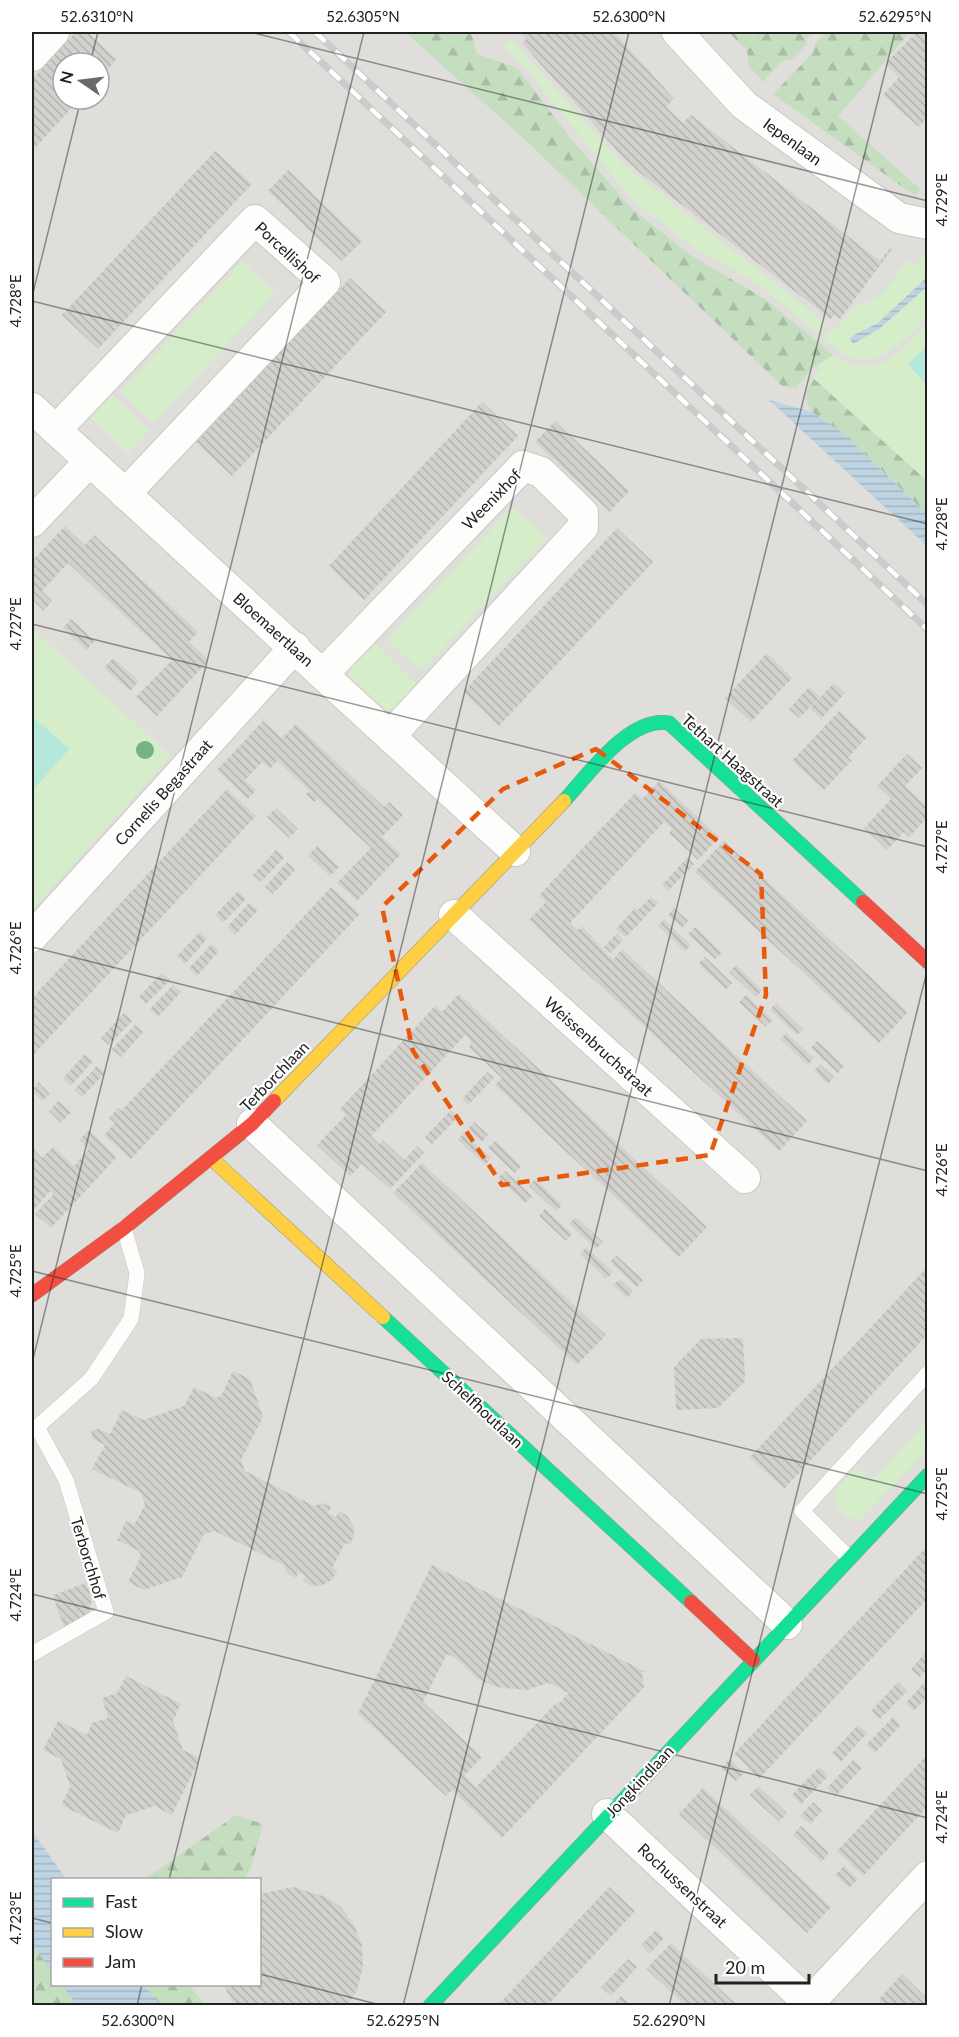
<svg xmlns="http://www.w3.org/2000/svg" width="959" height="2037" viewBox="0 0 959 2037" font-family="Lato,sans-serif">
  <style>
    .residential { fill: #dfdedb; fill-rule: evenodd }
    .grass { fill: #d6edca }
    .forest { fill: url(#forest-firs) }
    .pitch { fill: #b6e7db }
    .parking { fill: #dededb }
    .water { fill: url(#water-rules) }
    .building { fill: url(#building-back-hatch); fill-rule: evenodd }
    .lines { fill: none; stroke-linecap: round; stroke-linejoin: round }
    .lane-casing { stroke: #c8c8c6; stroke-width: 16 }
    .street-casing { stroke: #c8c8c6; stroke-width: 32 }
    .fast-casing { stroke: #949a82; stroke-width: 15 }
    .slow-casing { stroke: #949a82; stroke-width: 15 }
    .jam-casing { stroke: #949a82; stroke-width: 15 }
    .lane { stroke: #fdfdfc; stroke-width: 15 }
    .street { stroke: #fdfdfc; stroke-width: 30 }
    .fast { stroke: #16e098; stroke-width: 14 }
    .slow { stroke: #ffcf43; stroke-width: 14 }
    .jam { stroke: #f24e42; stroke-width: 14 }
    .rail-casing { stroke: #cbcbcb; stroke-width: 7 }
    .rail { stroke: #fff; stroke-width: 4.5; stroke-dasharray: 14; stroke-linecap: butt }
    .tree { fill: #73b482 }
    .marked { fill: none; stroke: #e8590c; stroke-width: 4.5; stroke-dasharray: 12 8; stroke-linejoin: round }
    .ticks { fill: none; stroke: #212121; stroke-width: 1.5; stroke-opacity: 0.45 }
    .labels { text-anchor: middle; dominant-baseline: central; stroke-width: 4.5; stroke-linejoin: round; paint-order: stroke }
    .street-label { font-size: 16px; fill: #212121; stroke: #fff }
    .neatline { fill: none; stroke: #212121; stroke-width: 2 }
    .ticks-label { font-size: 15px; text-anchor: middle; fill: #212121 }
  </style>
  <defs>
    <pattern id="forest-firs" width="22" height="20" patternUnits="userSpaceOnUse" patternTransform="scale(1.5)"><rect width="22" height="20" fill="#c6dec0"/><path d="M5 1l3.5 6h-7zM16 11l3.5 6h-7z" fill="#aabea5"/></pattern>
    <pattern id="water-rules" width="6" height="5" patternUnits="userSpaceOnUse" patternTransform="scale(1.5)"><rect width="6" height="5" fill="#bed4e2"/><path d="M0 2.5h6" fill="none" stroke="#a3b6c2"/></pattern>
    <pattern id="building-back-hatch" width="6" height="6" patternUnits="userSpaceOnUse" patternTransform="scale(1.5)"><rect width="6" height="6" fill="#d2d1cd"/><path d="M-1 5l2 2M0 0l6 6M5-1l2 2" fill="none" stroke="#b4b3b0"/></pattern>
  </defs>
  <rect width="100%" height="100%" fill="#f0efea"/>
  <path class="residential" d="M32,32H927V2005H32ZM63,63H99V99H63ZM52,1880H260V1984H52Z"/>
  <g class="grass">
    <polygon points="511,39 623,164 827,324 819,334 758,284 693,247 638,204 614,178 527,70 503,46"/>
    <path d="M927,251V318C890,351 869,381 824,339L833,328L835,330L854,306C880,305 893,279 907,260L915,267Z"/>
    <polygon points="242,261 276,293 154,423 120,392"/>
    <path d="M927,326V346L908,364L927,386V481L813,378L821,370L818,366L833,355C879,383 892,356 927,326Z"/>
    <polygon points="112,394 150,430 128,453 90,417"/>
    <polygon points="513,506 547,538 422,671 387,640"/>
    <polygon points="32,629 171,756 32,910 32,791 69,749 32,716"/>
    <path d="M371,639L421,689C408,702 399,710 379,711L349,678V667Z"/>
    <path d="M927,1421V1450L860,1520C843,1518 834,1509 834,1492L856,1467L871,1481Z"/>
  </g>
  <g class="forest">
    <polygon points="405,32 468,32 472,36 477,54 517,68 572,140 632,209 692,256 765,299 833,355 812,368 796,388 782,386 522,137"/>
    <polygon points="728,32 748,32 753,36 758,32 813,32 806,39 807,44 792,59 782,61 763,82 749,66 747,50"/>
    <polygon points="827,32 907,32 904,34 907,36 838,116 920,189 915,196 773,94 813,53 816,42"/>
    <polygon points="813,378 927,481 927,514 844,434 812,412 804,396"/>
    <polygon points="236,1815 263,1824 251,1868 244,1879 145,1879"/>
    <polygon points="32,1943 52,1972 52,1984 61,1985 77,2005 32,2005"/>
    <polygon points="144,1985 189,1985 205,2005 160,2005"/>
  </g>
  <g class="pitch">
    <polygon points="927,346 927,386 908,364"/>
    <polygon points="32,716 69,749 32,791"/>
  </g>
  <g class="parking">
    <polygon points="251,232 304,282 164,432 154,423 275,293 242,261 120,392 110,383"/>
    <polygon points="520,480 571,527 430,678 422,671 547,538 513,506 387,640 379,632"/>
    <polygon points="927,1390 927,1421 871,1481 856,1467"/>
  </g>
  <g class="water">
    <polygon points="927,277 927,287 879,329 853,344 850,339 852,336 878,323"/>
    <polygon points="769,400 812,412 844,434 927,514 927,546"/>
    <polygon points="32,1831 66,1879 52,1880 52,1972 32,1943"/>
    <polygon points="61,1985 144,1985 160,2005 77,2005"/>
  </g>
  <g class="building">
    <polygon points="76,32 87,32 117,59 99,79 99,63 63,63 63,99 80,99 32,151 32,79"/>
    <polygon points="525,32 614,32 674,99 666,107 683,123 691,115 880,261 891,247 893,248 840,319 834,315 831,319 639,172 620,154 522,43 526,39 522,34"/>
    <polygon points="917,32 927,32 927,117 919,127 883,95 899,77 885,64"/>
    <polygon points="215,151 252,184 98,349 62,315"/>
    <polygon points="288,170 362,241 342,261 268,191"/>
    <polygon points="350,278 386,312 232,476 196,442"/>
    <polygon points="482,402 518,436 364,600 329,566"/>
    <polygon points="555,421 629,491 610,512 535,442"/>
    <polygon points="65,526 85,545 94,535 198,632 189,642 209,660 157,716 136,697 172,660 130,621 68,563 42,591 52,601 44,611 32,599 32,561"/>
    <polygon points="617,528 653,562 499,726 463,692"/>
    <polygon points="71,619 95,641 86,650 63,628"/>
    <polygon points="767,653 792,678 751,722 725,698"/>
    <polygon points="113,658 139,681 130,691 104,668"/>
    <polygon points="834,683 845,693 821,719 810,708"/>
    <polygon points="809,687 820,697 799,718 789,709"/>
    <polygon points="839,711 867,737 848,758 852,760 824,790 792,761"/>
    <polygon points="263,721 282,738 296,724 384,807 389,802 403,815 382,837 401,854 357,901 337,883 371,848 318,799 314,802 306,794 310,791 289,772 277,761 270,769 262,762 245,780 256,790 248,799 217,770"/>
    <polygon points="907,754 922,768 905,786 927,807 927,818 909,837 904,832 887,850 864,828 891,799 877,786"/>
    <polygon points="659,781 719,837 698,860 669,833 672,829 664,822 570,923 578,930 582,926 613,960 622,949 807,1121 779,1151 529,920 546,902 539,896 577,854 635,793 642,799"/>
    <polygon points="227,789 256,816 32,1056 32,998"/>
    <polygon points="276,808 298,829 289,838 267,817"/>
    <polygon points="724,841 908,1012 879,1043 695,872"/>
    <polygon points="317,846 339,867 330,876 308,856"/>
    <polygon points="276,850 284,858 261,882 253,875"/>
    <polygon points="687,858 694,864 668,891 662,885"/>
    <polygon points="287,862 295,870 273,894 265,887"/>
    <polygon points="331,887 360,914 131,1159 104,1135 115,1123 109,1118 118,1108 121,1111 254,970 264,978 255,969"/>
    <polygon points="238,891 246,899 223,923 215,915"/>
    <polygon points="651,897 658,903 626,937 616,929 635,908 638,910"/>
    <polygon points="249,903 258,910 235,935 227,927"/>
    <polygon points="674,908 688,921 682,928 668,915"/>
    <polygon points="664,919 691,945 685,951 658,926"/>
    <polygon points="695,927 722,953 715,959 688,934"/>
    <polygon points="200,932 207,939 185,964 177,956"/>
    <polygon points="617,933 623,940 611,953 604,947"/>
    <polygon points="212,944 219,951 197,976 189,968"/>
    <polygon points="705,957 732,983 726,989 698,964"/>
    <polygon points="736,965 762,990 756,997 729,972"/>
    <polygon points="161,973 170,980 146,1004 139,997"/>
    <polygon points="173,985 181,992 158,1017 150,1009"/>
    <polygon points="459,994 707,1227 679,1257 495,1085 502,1078 469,1047 472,1042 465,1035 371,1136 379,1144 383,1140 404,1160 417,1146 424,1153 390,1189 362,1164 350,1176 317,1145 346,1115 340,1109 435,1006 442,1012"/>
    <polygon points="746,995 773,1020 766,1027 739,1002"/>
    <polygon points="776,1003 803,1029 797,1035 770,1010"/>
    <polygon points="124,1013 132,1021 109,1045 101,1038"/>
    <polygon points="135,1025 143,1032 121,1057 112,1049"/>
    <polygon points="786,1033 814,1058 808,1065 780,1039"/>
    <polygon points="817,1041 844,1066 838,1073 811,1048"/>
    <polygon points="85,1054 93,1061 71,1086 63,1078"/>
    <polygon points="820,1064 834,1077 828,1084 814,1071"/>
    <polygon points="97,1066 105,1073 82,1097 74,1090"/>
    <polygon points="487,1072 494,1078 468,1105 462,1099"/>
    <polygon points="38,1082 50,1094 42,1101 32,1091"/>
    <polygon points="58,1101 71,1112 61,1123 49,1111"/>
    <polygon points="451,1110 458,1117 432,1144 425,1137"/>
    <polygon points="474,1122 488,1135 482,1142 468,1129"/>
    <polygon points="89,1130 117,1157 51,1228 35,1214 54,1194 50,1191 32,1212 32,1148 42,1158 53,1147 74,1166 89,1149 79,1140"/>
    <polygon points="464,1133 491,1158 485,1165 458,1140"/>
    <polygon points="495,1141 521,1166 515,1173 488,1148"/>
    <polygon points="422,1163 606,1335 577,1365 393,1193"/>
    <polygon points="505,1171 532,1196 525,1203 498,1178"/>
    <polygon points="535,1179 562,1205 556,1211 529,1186"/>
    <polygon points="545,1209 572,1234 566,1241 539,1216"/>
    <polygon points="576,1217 603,1242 596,1249 569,1224"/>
    <polygon points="586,1247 613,1272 606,1279 580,1254"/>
    <polygon points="616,1255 643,1280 637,1287 610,1262"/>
    <polygon points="927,1267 927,1335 784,1489 750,1457"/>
    <polygon points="620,1279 633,1291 627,1298 613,1285"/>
    <polygon points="743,1338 745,1381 718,1408 676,1410 674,1367 701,1339"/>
    <polygon points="233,1371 250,1379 263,1417 241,1460 245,1471 314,1506 322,1503 331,1507 328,1513 336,1517 339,1511 347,1516 353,1525 354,1536 350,1545 345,1543 332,1568 337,1570 333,1579 323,1585 312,1586 303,1581 306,1576 298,1572 296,1578 287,1573 284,1565 215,1531 204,1534 182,1577 144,1590 128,1582 141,1556 139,1551 117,1540 126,1521 134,1525 145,1505 141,1493 92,1469 105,1445 93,1439 91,1431 99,1429 110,1434 122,1410 143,1420 184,1406 194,1387 216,1398 221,1396"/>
    <polygon points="927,1546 927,1599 759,1779 734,1754"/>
    <path d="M432,1565L646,1672H642L644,1687L502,1838L452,1790L446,1796L358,1713ZM447,1654L457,1659L476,1678L496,1687L526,1690L549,1683L569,1693L558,1704L556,1703L476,1787L464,1776L482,1757L423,1702Z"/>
    <polygon points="86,1583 92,1599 89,1613 64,1628 53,1595"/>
    <polygon points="927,1651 927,1669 920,1677 911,1669"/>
    <polygon points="126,1676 181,1704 173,1721 183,1750 200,1758 172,1815 155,1806 126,1815 118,1833 61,1805 70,1787 61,1759 43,1750 58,1721 87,1735 92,1723 108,1718 102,1698 117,1693"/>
    <polygon points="927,1679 927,1697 914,1711 906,1703"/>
    <polygon points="898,1682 907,1691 880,1719 871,1711"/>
    <polygon points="893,1717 901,1725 875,1753 866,1745"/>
    <polygon points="858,1725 867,1733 841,1762 832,1753"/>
    <polygon points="927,1755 927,1807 863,1876 837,1851"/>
    <polygon points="730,1759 744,1773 736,1781 721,1768"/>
    <polygon points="853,1760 862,1768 836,1796 827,1788"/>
    <polygon points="819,1767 828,1776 801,1804 792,1795"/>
    <polygon points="758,1786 787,1813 779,1822 750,1795"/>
    <polygon points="703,1788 831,1907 807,1933 679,1814"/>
    <polygon points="813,1802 822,1811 810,1824 800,1816"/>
    <polygon points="801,1826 829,1853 821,1862 793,1835"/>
    <polygon points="844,1866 858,1879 849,1888 835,1875"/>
    <polygon points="293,1887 326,1897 341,1907 354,1925 362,1945 363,1966 357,1990 347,2006 235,2006 223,1984 260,1984 260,1894"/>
    <polygon points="609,1887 635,1911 547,2006 497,2006"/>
    <polygon points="656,1930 664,1938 650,1954 641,1945"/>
    <polygon points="671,1943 692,1963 738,2006 686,2006 646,1969"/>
    <polygon points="628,1959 637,1967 611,1996 601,1987"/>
    <polygon points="902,1974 927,1998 927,2006 884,2006 878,2000"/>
    <polygon points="621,1996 631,2006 612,2006"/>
  </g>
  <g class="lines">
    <g class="lane-casing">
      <g id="lane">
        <polyline points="32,1429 37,1427 91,1379 131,1319 137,1273 124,1228"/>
        <polyline points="849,1558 802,1511 928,1373"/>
        <polyline points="32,1654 106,1612 66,1480 37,1427"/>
      </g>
    </g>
    <g class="street-casing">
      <g id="street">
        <polyline points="677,32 744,105 899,218 928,224"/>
        <polyline points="32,56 54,32"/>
        <polyline points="32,408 515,851"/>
        <polyline points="56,430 255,220 325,282 125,494"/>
        <polyline points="32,522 90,461"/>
        <polyline points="323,674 523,466 541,472 583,513 583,527 390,736"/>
        <polyline points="454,915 745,1178"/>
        <polyline points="32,937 295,647"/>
        <polyline points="252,1124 787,1624"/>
        <polyline points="607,1814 812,2006"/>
        <polyline points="809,2003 928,1876"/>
      </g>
    </g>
    <g class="fast-casing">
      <g id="fast">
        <path d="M564,801C589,774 629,716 669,723L863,902"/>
        <polyline points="383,1317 691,1602"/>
        <polyline points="430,2006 928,1475"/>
      </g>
    </g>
    <g class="slow-casing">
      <g id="slow">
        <polyline points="274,1101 564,801"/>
        <polyline points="212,1159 383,1317"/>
      </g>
    </g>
    <g class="jam-casing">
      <g id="jam">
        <polyline points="863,902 928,962"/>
        <polyline points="32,1295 124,1228 252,1124 274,1101"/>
        <polyline points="691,1602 753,1660"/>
      </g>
    </g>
    <use href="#lane" class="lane"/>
    <use href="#street" class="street"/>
    <use href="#fast" class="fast"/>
    <use href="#slow" class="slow"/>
    <use href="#jam" class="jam"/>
    <g class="rail-casing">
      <g id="rail">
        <polyline points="289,32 928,630"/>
        <polyline points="315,32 928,605"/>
      </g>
    </g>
    <use href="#rail" class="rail"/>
  </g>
  <circle class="tree" cx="145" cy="750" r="9"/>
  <path class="marked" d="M596,749L761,874L766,995L710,1155L502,1185L413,1051L382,907L503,789Z"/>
  <path class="ticks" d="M250,32L928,201M90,63L98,32M32,297L81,99M32,301L928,524M32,624L928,847M32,947L928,1171M32,1271L928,1494M32,1363L364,32M32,1594L928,1818M169,1880L629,32M32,1918L52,1923M260,1974L384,2006M137,2006L142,1984M403,2006L895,32M669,2006L928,967"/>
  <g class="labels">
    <g class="street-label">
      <text transform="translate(793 141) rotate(36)">Iepenlaan</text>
      <text transform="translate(288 252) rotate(43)">Porcellishof</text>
      <text transform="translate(491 499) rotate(-46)">Weenixhof</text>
      <text transform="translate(274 629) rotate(42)">Bloemaertlaan</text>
      <text transform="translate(733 760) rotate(42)">Tethart Haagstraat</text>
      <text transform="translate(163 792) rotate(-48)">Cornelis Begastraat</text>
      <text transform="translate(599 1046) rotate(42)">Weissenbruchstraat</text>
      <text transform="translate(274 1076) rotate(-46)">Terborchlaan</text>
      <text transform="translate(483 1409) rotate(43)">Schelfhoutlaan</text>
      <text transform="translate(89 1558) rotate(73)">Terborchhof</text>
      <text transform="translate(639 1781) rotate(-47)">Jongkindlaan</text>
      <text transform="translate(683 1885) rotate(43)">Rochussenstraat</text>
    </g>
  </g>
  <rect width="959" height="2037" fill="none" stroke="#ffffff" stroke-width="66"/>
  <rect x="51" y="1878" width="210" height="108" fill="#ffffff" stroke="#a6a6a6" stroke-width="1.5"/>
  <rect x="63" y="1898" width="30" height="9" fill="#16e098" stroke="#a6a6a6" stroke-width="1.5"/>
  <text x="105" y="1908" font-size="18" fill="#212121">Fast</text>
  <rect x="63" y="1928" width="30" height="9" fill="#ffcf43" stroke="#a6a6a6" stroke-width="1.5"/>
  <text x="105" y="1938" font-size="18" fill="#212121">Slow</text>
  <rect x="63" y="1958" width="30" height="9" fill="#f24e42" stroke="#a6a6a6" stroke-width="1.5"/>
  <text x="105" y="1968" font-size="18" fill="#212121">Jam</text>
  <g transform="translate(81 81) rotate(284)"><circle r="28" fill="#ffffff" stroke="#a6a6a6" stroke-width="1.5"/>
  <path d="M0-4.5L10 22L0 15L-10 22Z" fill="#696967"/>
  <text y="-9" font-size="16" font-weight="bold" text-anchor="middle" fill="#212121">N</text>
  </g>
  <path d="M716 1974v9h93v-9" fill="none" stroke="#212121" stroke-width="3"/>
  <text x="725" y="1974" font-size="18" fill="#212121" stroke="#ffffff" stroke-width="4.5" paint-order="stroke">20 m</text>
  <rect x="33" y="33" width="893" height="1971" class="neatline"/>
  <g class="ticks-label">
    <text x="97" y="22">52.6310°N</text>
    <text x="363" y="22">52.6305°N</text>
    <text x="629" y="22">52.6300°N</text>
    <text x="895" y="22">52.6295°N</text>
    <text transform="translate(942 200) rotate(-90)" y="5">4.729°E</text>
    <text transform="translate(16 301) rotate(-90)" y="5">4.728°E</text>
    <text transform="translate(942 524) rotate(-90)" y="5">4.728°E</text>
    <text transform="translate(16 624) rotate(-90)" y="5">4.727°E</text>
    <text transform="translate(942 847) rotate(-90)" y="5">4.727°E</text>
    <text transform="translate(16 948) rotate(-90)" y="5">4.726°E</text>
    <text transform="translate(942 1170) rotate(-90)" y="5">4.726°E</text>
    <text transform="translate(16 1271) rotate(-90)" y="5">4.725°E</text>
    <text transform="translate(942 1494) rotate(-90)" y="5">4.725°E</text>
    <text transform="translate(16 1595) rotate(-90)" y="5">4.724°E</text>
    <text transform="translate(942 1817) rotate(-90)" y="5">4.724°E</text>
    <text transform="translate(16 1918) rotate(-90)" y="5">4.723°E</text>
    <text x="138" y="2026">52.6300°N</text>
    <text x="403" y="2026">52.6295°N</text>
    <text x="669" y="2026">52.6290°N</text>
  </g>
</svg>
